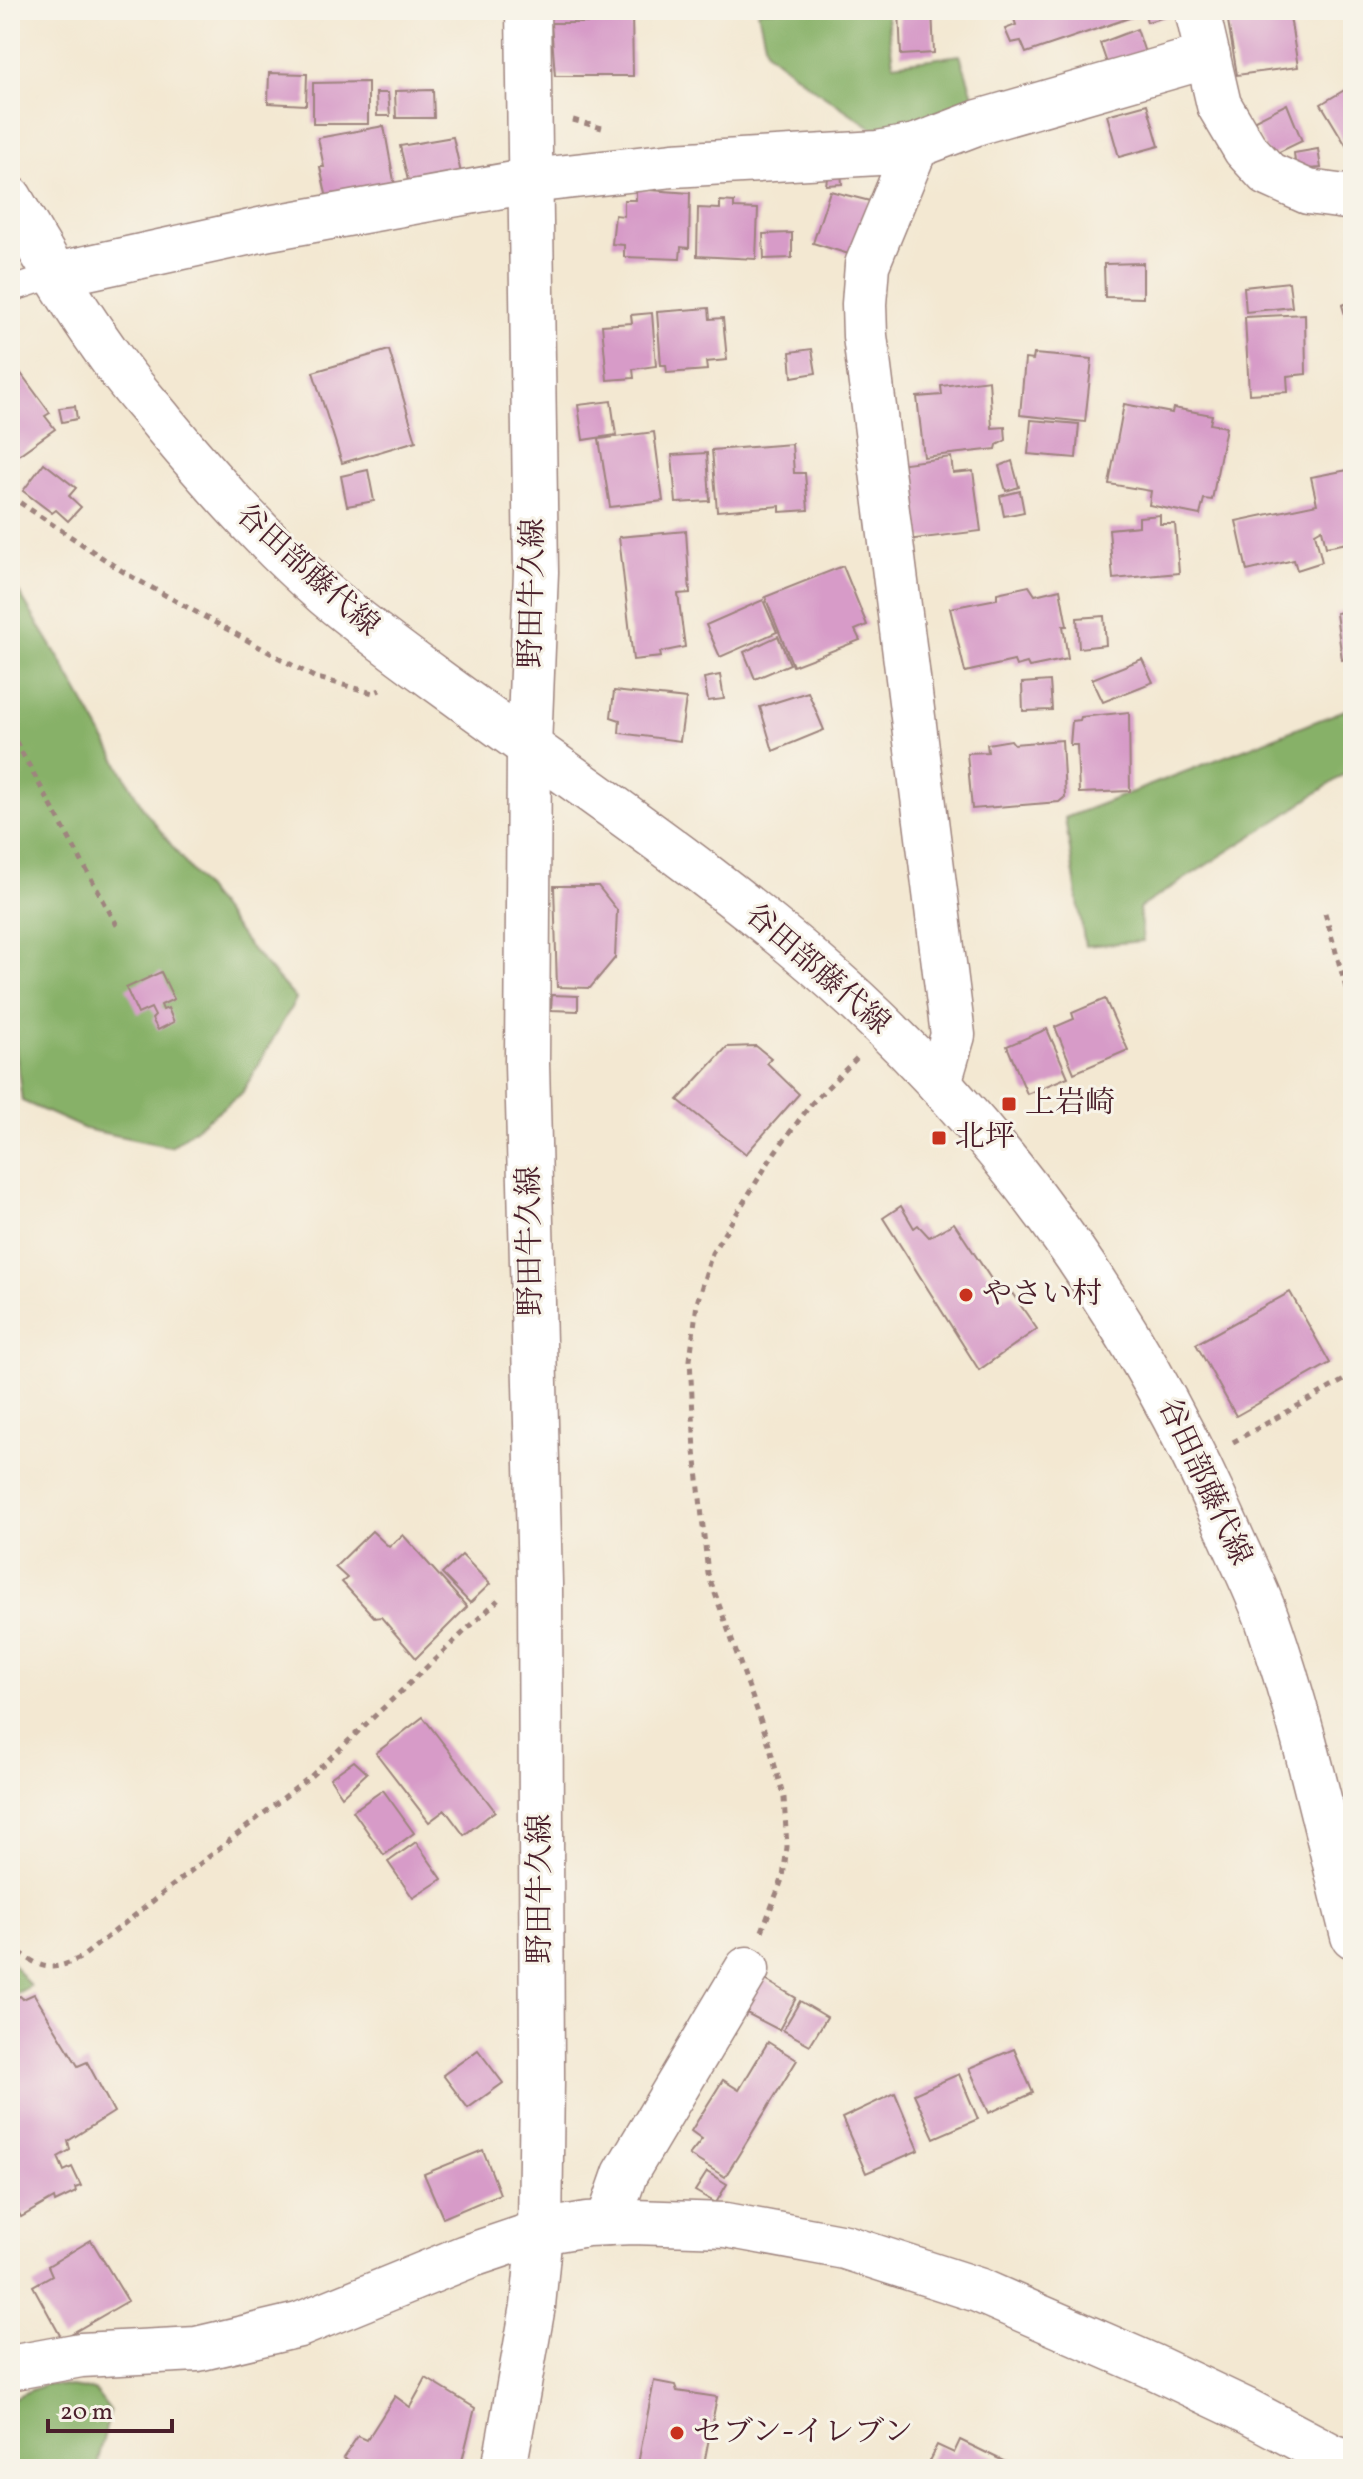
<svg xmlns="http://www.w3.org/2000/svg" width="1363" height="2479" viewBox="0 0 1363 2479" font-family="Vollkorn,'Noto Serif JP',serif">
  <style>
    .forest { fill: #87b168; stroke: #68684a; stroke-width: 2 }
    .building { fill: #d79bc8 }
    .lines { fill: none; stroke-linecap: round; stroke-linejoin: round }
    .lane-casing { stroke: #9e847e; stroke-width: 27 }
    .street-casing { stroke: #9e847e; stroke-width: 47 }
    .secondary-casing { stroke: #9e847e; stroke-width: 47 }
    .primary-casing { stroke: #9e847e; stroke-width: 47 }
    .path { stroke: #9e847e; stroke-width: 5; stroke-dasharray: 6 6; stroke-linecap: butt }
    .lane { stroke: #fff; stroke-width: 24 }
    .street { stroke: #fff; stroke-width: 44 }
    .secondary { stroke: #fff; stroke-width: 44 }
    .primary { stroke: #fff; stroke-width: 44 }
    .poi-dot { fill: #c8321e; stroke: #f7f3e8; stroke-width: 3 }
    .labels { text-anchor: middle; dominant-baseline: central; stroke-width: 6; stroke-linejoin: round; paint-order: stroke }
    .street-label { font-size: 30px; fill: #4a1f2b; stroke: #f7f3e8 }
    .poi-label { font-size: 30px; fill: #4a1f2b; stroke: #f7f3e8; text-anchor: start }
  </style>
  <rect width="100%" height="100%" fill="#f7f3e8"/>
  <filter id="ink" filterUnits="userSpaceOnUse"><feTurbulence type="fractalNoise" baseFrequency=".0125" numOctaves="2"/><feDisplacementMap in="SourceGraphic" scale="16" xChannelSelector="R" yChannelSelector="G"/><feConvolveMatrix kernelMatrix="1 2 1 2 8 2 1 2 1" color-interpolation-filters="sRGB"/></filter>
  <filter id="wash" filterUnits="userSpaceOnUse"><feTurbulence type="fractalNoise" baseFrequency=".006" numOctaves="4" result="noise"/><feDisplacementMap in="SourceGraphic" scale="32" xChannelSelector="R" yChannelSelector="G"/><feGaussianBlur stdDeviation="1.8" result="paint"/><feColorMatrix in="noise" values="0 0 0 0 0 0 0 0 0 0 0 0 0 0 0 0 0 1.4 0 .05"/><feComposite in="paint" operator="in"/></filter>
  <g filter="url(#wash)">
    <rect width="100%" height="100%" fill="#f3e8d2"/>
    <g class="forest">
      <polygon points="761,10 886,10 893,64 960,55 974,98 881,134 810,86 767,52 758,12"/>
      <polygon points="10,578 62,663 143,808 248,945 296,999 242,1093 171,1147 85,1129 22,1101 10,1002"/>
      <polygon points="1353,707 1353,768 1282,817 1139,908 1143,941 1085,946 1065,818"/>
      <polygon points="10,1960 30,1986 10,1997"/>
      <polygon points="46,2384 94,2390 110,2411 98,2461 99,2469 10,2469 10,2399"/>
    </g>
    <g id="blocks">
      <g class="building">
        <polygon points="899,10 932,10 934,53 901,55"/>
        <polygon points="1011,10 1137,10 1138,15 1026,53 1021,41 1011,43 1005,29 1016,25"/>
        <polygon points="1144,10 1187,10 1187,11 1147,22"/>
        <polygon points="1260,10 1289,10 1298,67 1237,75 1227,15"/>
        <polygon points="632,12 633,76 555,76 551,23 588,23 589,13"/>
        <polygon points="1137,29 1146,56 1109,69 1100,43"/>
        <polygon points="269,73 307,74 306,105 268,103"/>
        <polygon points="368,82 368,124 313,124 313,83"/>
        <polygon points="1353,85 1353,157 1321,104"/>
        <polygon points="433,90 434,118 396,118 395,91"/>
        <polygon points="376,93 388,93 390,116 377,116"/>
        <polygon points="1147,104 1159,146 1119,157 1107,115"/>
        <polygon points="1287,104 1302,141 1269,157 1253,121"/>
        <polygon points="384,126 396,192 328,203 320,167 324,167 318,138"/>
        <polygon points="453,137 462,178 410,189 400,146"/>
        <polygon points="1318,149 1321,168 1296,170 1294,153"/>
        <polygon points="841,171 842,184 826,185 828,172"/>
        <polygon points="636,189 690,193 689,248 681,247 680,259 624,257 624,245 612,244 615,215 624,216 624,200 636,200"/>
        <polygon points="830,191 870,201 852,255 813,243"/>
        <polygon points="720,201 734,202 734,208 758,209 756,259 697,256 698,208 720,209"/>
        <polygon points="792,233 792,258 764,259 763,234"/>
        <polygon points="1143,263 1143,298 1105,297 1104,264"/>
        <polygon points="1289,282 1292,307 1246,312 1244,287"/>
        <polygon points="1353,301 1353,337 1352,337 1342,305"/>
        <polygon points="709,308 710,319 723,318 727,360 706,362 707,370 667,373 666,365 661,365 657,312"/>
        <polygon points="652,313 656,366 633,369 634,378 607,380 602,325 632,323 631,315"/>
        <polygon points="1305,314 1306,374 1287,376 1288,392 1249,394 1245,317"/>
        <polygon points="812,349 816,373 792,377 790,352"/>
        <polygon points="389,350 416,441 342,463 313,372"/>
        <polygon points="1034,354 1092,359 1085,422 1020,415 1025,359 1033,360"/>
        <polygon points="17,368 50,413 45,416 55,429 10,461 10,372"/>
        <polygon points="989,380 992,428 1005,427 1006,440 997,445 996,449 924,457 917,397 942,395 941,386"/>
        <polygon points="611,401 616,435 583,440 578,405"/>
        <polygon points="1124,404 1172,413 1173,408 1212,415 1210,424 1226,427 1212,500 1204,499 1200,515 1149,505 1151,491 1109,484"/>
        <polygon points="75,406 77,419 62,422 59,408"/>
        <polygon points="1031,420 1079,424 1076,458 1028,454"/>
        <polygon points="654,432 663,501 610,507 599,439"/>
        <polygon points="792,444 794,473 805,473 808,510 780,512 780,506 717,511 712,450"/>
        <polygon points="707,453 710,501 676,503 672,455"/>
        <polygon points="951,457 953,473 973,471 981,531 907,540 897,464"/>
        <polygon points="1012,461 1019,487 1006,491 999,466"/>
        <polygon points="44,463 76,488 69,496 81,507 68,521 56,510 52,513 23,491"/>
        <polygon points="1353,469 1353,542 1326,547 1322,529 1315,533 1322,562 1297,570 1294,560 1247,571 1236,521 1317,504 1311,477"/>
        <polygon points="368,470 374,501 347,506 341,476"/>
        <polygon points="1020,491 1024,512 1004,516 1000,496"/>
        <polygon points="1160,515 1160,524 1175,524 1179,573 1113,579 1109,529 1139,526 1139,517"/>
        <polygon points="686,531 690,593 678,594 685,647 660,652 661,657 633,660 619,537"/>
        <polygon points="843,566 867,625 855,630 860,640 793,666 765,597"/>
        <polygon points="1029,586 1035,595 1060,589 1067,626 1063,626 1068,659 1029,667 1027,663 1016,666 1014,661 965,672 950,608 997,599 997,593"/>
        <polygon points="763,600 777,632 720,657 706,625"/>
        <polygon points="1353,610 1353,657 1342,660 1336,613"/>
        <polygon points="1104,616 1106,645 1079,648 1077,618"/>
        <polygon points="778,636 790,664 755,679 744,652"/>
        <polygon points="1142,659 1153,682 1103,702 1092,679"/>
        <polygon points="720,675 724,699 708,701 704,678"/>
        <polygon points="1050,681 1052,710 1023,711 1022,683"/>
        <polygon points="614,691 686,699 680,741 619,733 620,720 611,717"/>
        <polygon points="808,692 824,730 773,751 760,707"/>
        <polygon points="1129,712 1130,791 1079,793 1077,745 1070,745 1072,721 1080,720 1081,717"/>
        <polygon points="1011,740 1014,744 1062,740 1065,797 1059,802 972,809 967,753 988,752 987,744"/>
        <polygon points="554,886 598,886 617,910 615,958 590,988 557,987"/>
        <polygon points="161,972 174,999 161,1005 163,1010 168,1008 174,1022 158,1030 152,1019 155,1016 151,1008 138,1014 126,988"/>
        <polygon points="552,995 578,996 578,1011 551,1010"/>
        <polygon points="1105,999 1128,1050 1074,1073 1055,1027 1074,1019 1072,1013"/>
        <polygon points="1047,1029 1068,1077 1027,1094 1007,1046"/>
        <polygon points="756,1046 771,1058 767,1063 799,1094 746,1154 678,1100 727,1047"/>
        <polygon points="901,1206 914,1228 918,1225 929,1237 954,1223 1003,1297 1012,1293 1037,1329 979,1370 883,1218"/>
        <polygon points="1290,1292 1330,1363 1236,1416 1196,1344"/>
        <polygon points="372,1531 389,1547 403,1535 467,1607 416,1658 381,1617 375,1618 342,1582 347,1578 335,1567"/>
        <polygon points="462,1555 490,1584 470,1603 442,1574"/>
        <polygon points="423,1717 495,1811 464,1835 445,1810 429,1822 376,1753"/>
        <polygon points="354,1761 367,1773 342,1796 330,1778"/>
        <polygon points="383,1790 414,1833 384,1855 353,1811"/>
        <polygon points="416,1842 442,1879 413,1898 388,1862"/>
        <polygon points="757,1975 796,1998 779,2030 737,2008"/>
        <polygon points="34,1994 78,2066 87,2062 114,2112 68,2141 70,2150 58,2157 64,2171 72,2167 81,2186 75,2188 76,2192 55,2202 54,2198 21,2217 12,2200 10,2201 10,2002 20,1996 23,1999"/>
        <polygon points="800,2001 827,2017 810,2045 783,2030"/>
        <polygon points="768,2042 797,2060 725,2177 689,2155 702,2139 691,2131 723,2080 739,2090"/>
        <polygon points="1014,2049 1033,2093 989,2113 969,2068"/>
        <polygon points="478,2050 503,2083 468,2108 443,2075"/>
        <polygon points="959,2074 978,2119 934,2138 914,2094"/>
        <polygon points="895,2093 919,2150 866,2173 842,2118"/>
        <polygon points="483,2150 500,2194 443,2218 424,2174"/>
        <polygon points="707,2172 727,2184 716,2203 695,2191"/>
        <polygon points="91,2240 128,2301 62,2339 33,2286 52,2275 48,2266"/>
        <polygon points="426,2378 475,2408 460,2469 361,2469 343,2458 358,2436 367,2440 395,2396 410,2407"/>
        <polygon points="654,2381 675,2385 677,2391 717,2397 703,2469 637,2469"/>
        <polygon points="960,2440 1020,2469 925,2469 937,2445 954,2453"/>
      </g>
    </g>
  </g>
  <g filter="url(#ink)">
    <use href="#blocks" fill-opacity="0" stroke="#9e847e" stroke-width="2"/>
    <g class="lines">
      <g class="lane-casing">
        <polyline id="lane" points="10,290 55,275"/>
      </g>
      <g class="street-casing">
        <g id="street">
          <polyline points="1197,10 1219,105 1245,149 1268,174 1308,192 1353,198"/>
          <polyline points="916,146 867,265 864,304 865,336 953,1035 939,1083"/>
          <polyline points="55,275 269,228 530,181 673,165 878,153 916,146 979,122 1208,56"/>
          <polyline points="608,2223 625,2174 747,1969"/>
          <polyline points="10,2368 81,2355 197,2349 299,2325 466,2257 540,2232 587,2224 633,2222 726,2225 845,2247 978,2290 1152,2366 1247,2411 1332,2456 1353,2463"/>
        </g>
      </g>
      <g class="secondary-casing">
        <path id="secondary" d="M10,198C42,254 75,309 113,361C128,383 146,402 163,423C213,484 266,543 326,595C372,634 422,669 471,705C602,800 738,891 857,1001C1018,1150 1144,1335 1231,1536C1243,1563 1257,1591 1267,1619C1303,1722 1326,1830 1353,1936"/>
      </g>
      <g class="primary-casing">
        <polyline id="primary" points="504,2469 533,2306 540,2232 542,2079 540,1583 527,1063 529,747 536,572 528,10"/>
      </g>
      <g class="path">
        <polyline points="573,120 602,128"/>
        <polyline points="10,496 125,573 314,677 373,693 380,690"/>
        <polyline points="10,731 119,929"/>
        <polyline points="1325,913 1353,1013"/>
        <polyline points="10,1081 12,1097 10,1102"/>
        <polyline points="1233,1442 1353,1375"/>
        <polyline points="762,1931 783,1877 787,1847 784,1798 767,1738 708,1574 695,1451 690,1360 697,1303 712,1253 775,1152 812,1103 857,1058"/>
        <path d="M10,1945C40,1967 46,1975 82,1957L311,1776L498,1600"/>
      </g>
      <use href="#lane" class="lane"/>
      <use href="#street" class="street"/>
      <use href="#secondary" class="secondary"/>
      <use href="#primary" class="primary"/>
    </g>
  </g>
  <g class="poi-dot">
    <rect x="1001" y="1096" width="16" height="16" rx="4"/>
    <rect x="931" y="1130" width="16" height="16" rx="4"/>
    <circle cx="966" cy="1295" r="8"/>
    <circle cx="677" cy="2433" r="8"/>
  </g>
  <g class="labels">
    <g class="street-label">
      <text transform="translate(307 571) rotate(42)">谷田部藤代線</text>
      <text transform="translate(533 593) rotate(-89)">野田牛久線</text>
      <text transform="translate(817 970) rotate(41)">谷田部藤代線</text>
      <text transform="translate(531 1241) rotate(-91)">野田牛久線</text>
      <text transform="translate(1204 1482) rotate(65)">谷田部藤代線</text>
      <text transform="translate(541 1889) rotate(-90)">野田牛久線</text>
    </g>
    <g class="poi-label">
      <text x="1025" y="1104">上岩崎</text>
      <text x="955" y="1138">北坪</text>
      <text x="982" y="1295">やさい村</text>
      <text x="693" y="2433">セブン-イレブン</text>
    </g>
  </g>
  <rect width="1363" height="2479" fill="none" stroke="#f7f3e8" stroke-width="40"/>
  <path d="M48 2419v12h124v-12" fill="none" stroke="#4a1f2b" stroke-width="4"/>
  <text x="60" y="2419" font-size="24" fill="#4a1f2b" stroke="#f7f3e8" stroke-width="6" paint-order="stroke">20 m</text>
</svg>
